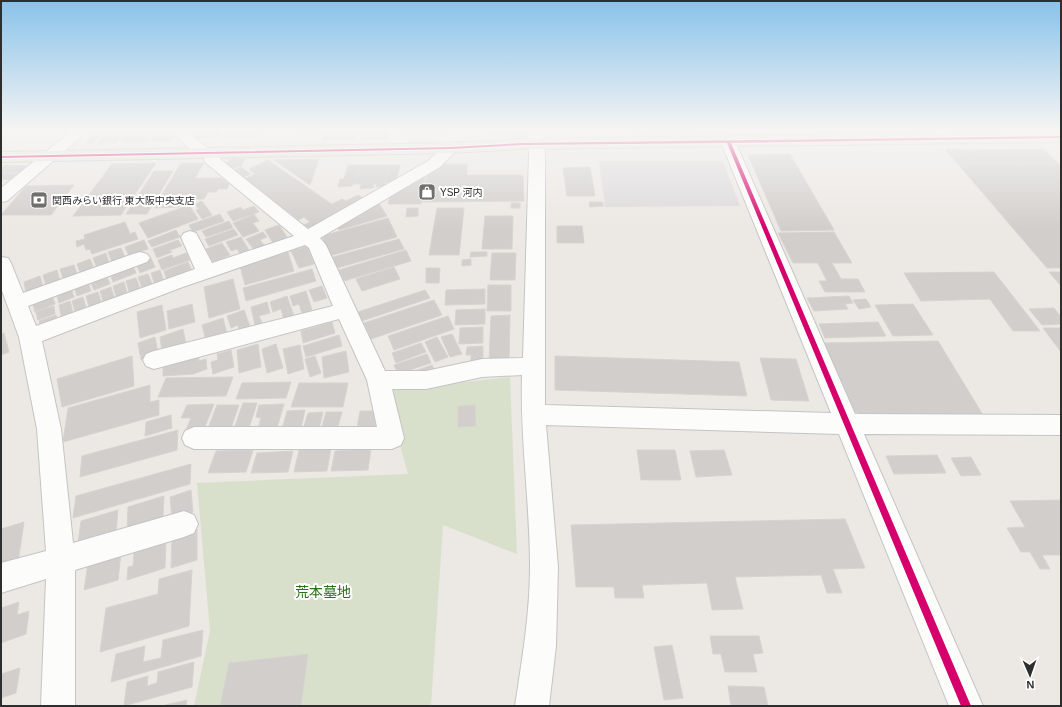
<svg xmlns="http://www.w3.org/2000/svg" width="1062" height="707" viewBox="0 0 1062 707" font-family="Helvetica,'Noto Sans JP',sans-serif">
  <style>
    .industrial { fill: #dcd9db }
    .cemetery { fill: #d8e0cc }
    .building { fill: #d1cecb; stroke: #d7d4d0 }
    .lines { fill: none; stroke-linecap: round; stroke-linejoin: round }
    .minor-casing { stroke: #c5c4c5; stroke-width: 2 }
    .major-casing { stroke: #c6c5c4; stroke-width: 2 }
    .minor { fill: #fcfcfb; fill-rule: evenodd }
    .major { fill: #e8e4d6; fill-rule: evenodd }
    .cycleway-casing { stroke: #fff; stroke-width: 2 }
    .cycleway { fill: #d6006c; fill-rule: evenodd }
    .labels { text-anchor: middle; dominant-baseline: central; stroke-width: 4; stroke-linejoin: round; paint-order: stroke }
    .far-poi-label { font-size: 10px; fill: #2e2e2e; stroke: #fff; text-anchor: start }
    .near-park-label { font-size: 14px; fill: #2c6e1b; stroke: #fff }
  </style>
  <rect width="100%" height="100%" fill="#ece8e4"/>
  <polygon class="industrial" points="599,161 723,161 740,206 605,207"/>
  <polygon class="cemetery" points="510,377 517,554 443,525 431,706 194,706 210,631 197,483 408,474 385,391"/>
  <g class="building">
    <polygon points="1,129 44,129 1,131"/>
    <polygon points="109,129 156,129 153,133 143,133 146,129"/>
    <polygon points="159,129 172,129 169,134 177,134 172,141 150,141"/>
    <polygon points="222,129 217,137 196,138 201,130"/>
    <polygon points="228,129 259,129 255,137 223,138"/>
    <polygon points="296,129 323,129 322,131 295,132"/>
    <polygon points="326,129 359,129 355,140 322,140"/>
    <polygon points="364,129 400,129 388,130 386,139 361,139"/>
    <polygon points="407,129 449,129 449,132 406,133"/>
    <rect x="489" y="129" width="34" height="7"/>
    <polygon points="636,129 724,129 726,133 637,134"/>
    <polygon points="903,129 926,129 930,132 906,133"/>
    <polygon points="951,129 970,129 972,131 954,131"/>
    <polygon points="107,131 117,131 108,142 98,143"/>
    <polygon points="119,131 127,131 117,143 109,143"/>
    <polygon points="128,131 141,131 133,142 121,142"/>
    <polygon points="94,133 103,133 94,143 85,143"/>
    <polygon points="141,134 151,134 146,142 135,142"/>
    <polygon points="961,149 961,150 974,164 958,164 945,150"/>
    <polygon points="1043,149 1058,163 974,164 961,150"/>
    <polygon points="790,154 834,230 781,231 748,155"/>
    <polygon points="230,159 245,159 241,166 233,168 226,164"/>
    <polygon points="319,159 310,185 274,160"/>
    <polygon points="268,160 343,212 311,229 304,225 310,222 304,217 299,220 244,179 255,174 249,169"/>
    <polygon points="156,163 121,215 73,216 112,164"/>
    <polygon points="181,163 204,163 195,178 221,178 229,184 227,189 218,189 216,192 208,192 204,199 187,199 184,204 178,207 154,208"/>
    <polygon points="1058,163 1061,167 1061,268 1047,268 958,164"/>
    <polygon points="442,164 467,164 467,175 523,175 524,201 422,202 427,173"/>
    <polygon points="5,165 28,166 20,173 1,172 1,168"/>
    <polygon points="348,165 361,165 356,184 353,184 352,186 338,187 340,179 344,179"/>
    <polygon points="361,165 389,165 384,187 376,187 377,184 374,184 373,188 360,189 361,184 356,184"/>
    <polygon points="389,165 400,165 396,182 385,182"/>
    <polygon points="241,167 251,174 242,178 232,171"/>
    <polygon points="590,167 595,196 567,196 563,168"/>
    <polygon points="154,171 173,171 147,214 126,214"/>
    <polygon points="1,173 19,174 13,180 1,179"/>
    <polygon points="421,176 425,176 421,204 388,204 390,196"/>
    <polygon points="74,185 51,215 1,215 26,186"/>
    <polygon points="358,195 365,200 343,212 332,204 342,199 346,201"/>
    <polygon points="202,201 212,215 202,219 196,210 199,209 195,204"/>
    <polygon points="378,202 387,216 339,230 336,224"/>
    <polygon points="589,202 602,202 604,206 590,207"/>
    <rect x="511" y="203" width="9" height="5"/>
    <polygon points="189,205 198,219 148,238 139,223"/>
    <polygon points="254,206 259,212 233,221 227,212 241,207 243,210"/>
    <polygon points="407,208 418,208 418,216 406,217"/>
    <polygon points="437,208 464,208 459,255 429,255"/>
    <polygon points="220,214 224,221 193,232 189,225"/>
    <polygon points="254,214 259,221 253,223 259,231 243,237 233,223"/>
    <polygon points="485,216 513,216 512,249 482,249"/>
    <polygon points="388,218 397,237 329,256 322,236"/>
    <polygon points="229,221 233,228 206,237 202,231"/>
    <polygon points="125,222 130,234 135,232 138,239 92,254 90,249 86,250 84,244 77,247 76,241 85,239 84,235"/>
    <polygon points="279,225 287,237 273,243 265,230"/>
    <polygon points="557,226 582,226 584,243 557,243"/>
    <polygon points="234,229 238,235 209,246 205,239"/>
    <polygon points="176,230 180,237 152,247 148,241"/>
    <polygon points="263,232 267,237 260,240 265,246 254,250 246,239"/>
    <polygon points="834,232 852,263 832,263 841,279 858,279 865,292 825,292 819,281 827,281 818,263 793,263 778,233"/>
    <polygon points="241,237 250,252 241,255 237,249 231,251 226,242"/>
    <polygon points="399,239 404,249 337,268 333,257"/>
    <polygon points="144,240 148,249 129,256 125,247"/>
    <polygon points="178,240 182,246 170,250 172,252 157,258 153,249"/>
    <polygon points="222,243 230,255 213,262 206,249"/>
    <polygon points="307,246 314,264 299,268 291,251"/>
    <polygon points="121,248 125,257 112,262 108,252"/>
    <polygon points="406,250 411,261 344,281 339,270"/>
    <polygon points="288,252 294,271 245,285 240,266"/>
    <polygon points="471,252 487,252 487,256 470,257"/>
    <polygon points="106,253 109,263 97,268 93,258"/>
    <polygon points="186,253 190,260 162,270 158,260 172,255 173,258"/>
    <polygon points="492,253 516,253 515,280 490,280"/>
    <polygon points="151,258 155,267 140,273 136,264"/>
    <polygon points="90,259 94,269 80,273 77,264"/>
    <polygon points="471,259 471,265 462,266 462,260"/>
    <polygon points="188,262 192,271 167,280 164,271"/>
    <polygon points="74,265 77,274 63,279 60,269"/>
    <polygon points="133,266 136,273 113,282 110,274"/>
    <polygon points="394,267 400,279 362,291 356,279"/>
    <polygon points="426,268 440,268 439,283 426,283"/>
    <polygon points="312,269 316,281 246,301 243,288"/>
    <polygon points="57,270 60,281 46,286 43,275"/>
    <polygon points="160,270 164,282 155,285 151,273"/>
    <polygon points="994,272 1040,331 1013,331 990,299 921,301 904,273"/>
    <polygon points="1049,272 1061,272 1061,286"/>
    <polygon points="148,274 153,286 143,290 138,277"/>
    <polygon points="106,275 110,284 94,290 90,281"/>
    <polygon points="40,276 43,287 26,293 24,282"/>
    <polygon points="136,278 141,291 130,295 126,281"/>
    <polygon points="233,279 240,309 209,318 204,287"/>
    <polygon points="88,282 91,291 77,296 74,287"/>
    <polygon points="124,282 128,296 117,299 113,286"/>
    <polygon points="488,285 511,285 511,311 487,311"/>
    <polygon points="322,286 327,298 314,302 309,290"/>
    <polygon points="111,287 115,300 104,304 100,291"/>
    <polygon points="71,288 74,297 59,303 56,293"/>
    <polygon points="485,289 485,304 445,305 446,290"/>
    <polygon points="425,290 430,298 359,322 355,313"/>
    <polygon points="306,291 312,310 302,313 299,304 293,306 290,296"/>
    <polygon points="98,292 102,305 90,310 86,296"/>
    <polygon points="52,295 55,304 35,312 32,301"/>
    <polygon points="287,296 294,316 284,320 281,309 273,312 270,302"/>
    <polygon points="849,296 853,303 845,304 848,309 814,311 807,298"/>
    <polygon points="83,297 87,311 76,315 72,301"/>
    <polygon points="866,299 871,307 859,309 853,300"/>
    <polygon points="434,300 442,315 371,339 364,323"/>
    <polygon points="70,301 74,316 62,320 59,305"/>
    <polygon points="267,302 270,313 259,316 262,323 255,325 251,307"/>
    <polygon points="192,304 195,322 169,329 167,311"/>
    <polygon points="913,304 933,335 893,336 875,305"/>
    <polygon points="162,305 166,330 140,338 137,312"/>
    <polygon points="54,306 55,314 38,320 36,312"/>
    <polygon points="1054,308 1061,317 1061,324 1042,325 1029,309"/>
    <polygon points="485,309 485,324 455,325 456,310"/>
    <polygon points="244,310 251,329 240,333 238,325 231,328 227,316"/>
    <polygon points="56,315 58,322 41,329 39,321"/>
    <polygon points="510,315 509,362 489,362 491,316"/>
    <polygon points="448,316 454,329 394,350 388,336"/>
    <polygon points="223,318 227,334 206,341 202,325"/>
    <polygon points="332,322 335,333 303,343 301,331"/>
    <polygon points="878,322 886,336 825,338 819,324"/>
    <polygon points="483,327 483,343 459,344 460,328"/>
    <polygon points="1043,328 1061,328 1061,352"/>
    <polygon points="183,329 186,344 162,352 160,337"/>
    <polygon points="4,333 9,352 1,355 1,334"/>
    <polygon points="452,334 462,354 450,357 441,337"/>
    <polygon points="339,335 342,346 306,357 303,346"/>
    <polygon points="155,337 158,354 141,360 138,343"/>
    <polygon points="437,337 448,357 435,362 425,342"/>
    <polygon points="938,341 983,415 866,417 854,411 823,343"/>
    <polygon points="421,343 426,352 396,363 392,353"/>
    <polygon points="258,344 261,367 239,373 237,350"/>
    <polygon points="276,344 283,368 267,373 262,349"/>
    <polygon points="300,345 304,369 288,374 283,349"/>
    <polygon points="483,346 483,363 471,364 471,355 466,355 467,347"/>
    <polygon points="231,350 234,367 213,374 211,362 218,360 217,354"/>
    <polygon points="346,351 349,372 324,378 322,357"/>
    <polygon points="427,354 431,363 398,374 394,365"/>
    <polygon points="199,355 199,361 206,359 207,369 193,374 163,376 163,366"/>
    <polygon points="132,356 134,386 62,407 57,379"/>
    <polygon points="315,356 321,373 310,377 305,359"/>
    <polygon points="555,356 739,362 747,396 555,390"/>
    <polygon points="760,358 796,359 809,401 771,400"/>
    <polygon points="432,365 436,374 400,376"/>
    <polygon points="233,377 226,396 158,397 166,378"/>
    <polygon points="291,382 286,398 236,399 242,383"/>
    <polygon points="299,383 348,383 343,407 291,407"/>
    <polygon points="150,385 150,402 159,400 159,415 63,442 68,408"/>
    <polygon points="243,403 257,403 249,428 234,429"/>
    <polygon points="214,404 204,429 186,430 191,418 181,418 187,405"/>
    <polygon points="284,404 277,428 258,428 261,418 256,417 259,405"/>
    <polygon points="217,405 239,405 230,431 207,431"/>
    <polygon points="475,405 476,426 458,427 458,406"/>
    <polygon points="305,410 300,433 281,433 287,411"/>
    <polygon points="360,411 378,411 374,432 356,433"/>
    <polygon points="323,412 318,433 302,433 308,413"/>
    <polygon points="326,412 342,412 336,434 320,434"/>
    <polygon points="171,415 172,428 145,436 146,422"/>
    <polygon points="178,430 177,450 80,477 82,456"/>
    <polygon points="331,449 327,471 294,472 299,450"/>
    <polygon points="371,449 368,470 331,471 335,451"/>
    <polygon points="253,450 246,472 208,473 216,451"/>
    <polygon points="637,450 675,450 681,480 641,480"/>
    <polygon points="724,450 732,475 696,477 690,451"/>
    <polygon points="293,451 288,472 251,473 257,453"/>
    <polygon points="937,455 946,473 894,474 886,456"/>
    <polygon points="971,457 981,475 961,476 951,458"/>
    <polygon points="191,464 190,484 73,518 76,496"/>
    <polygon points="191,490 193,512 172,519 170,497"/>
    <polygon points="164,496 163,518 127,530 128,507"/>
    <polygon points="1061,500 1061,555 1042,555 1050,569 1040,569 1030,552 1021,552 1007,528 1025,527 1010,501"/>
    <polygon points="118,510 116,532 78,543 81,521"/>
    <polygon points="845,519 865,568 833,569 842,593 827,593 821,575 735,577 743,609 712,610 707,583 642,585 644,598 615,598 614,587 576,587 571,525"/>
    <polygon points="24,522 18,563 1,569 1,529"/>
    <polygon points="197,529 197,560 171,568 172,537"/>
    <polygon points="166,542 165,568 127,580 128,567 133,566 134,552"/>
    <polygon points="121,554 118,580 84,590 88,563"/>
    <polygon points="192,570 189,626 100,652 106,608 158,594 159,579"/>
    <polygon points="19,602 17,615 29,611 26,634 1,643 1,608"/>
    <polygon points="203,630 201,656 111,682 116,654 145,646 143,662 161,658 163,640"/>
    <polygon points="710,636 759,636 763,653 753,654 757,672 725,672 721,654 713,654"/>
    <polygon points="672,645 683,698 664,700 654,647"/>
    <polygon points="308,654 301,706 220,706 229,663"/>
    <polygon points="194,662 192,687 124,706 127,682 148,676 147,686 157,683 158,672"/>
    <polygon points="20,668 16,693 1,698 1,674"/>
    <polygon points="728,686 764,687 768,706 731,706"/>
    <polygon points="187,700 186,706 161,706"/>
  </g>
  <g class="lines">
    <g class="minor-casing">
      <g id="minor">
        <polygon points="74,129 90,129 7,201 1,202 1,188"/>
        <path d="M169,129H185L208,149H219L221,152L220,159L308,229L428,161L445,145H457L459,148L440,167L320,238L326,245L385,371H426L482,359L523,358L529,155L528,129H542L545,155V405L831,413L721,142L724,139H734L855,414L1061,415V435L864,434L983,706H949L839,434L546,425L558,567L556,646L549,706H515C522,660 530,613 530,567C530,503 520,439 522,375L482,377L426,389H392L404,438L401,445L392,449H194L185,445L182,438L185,431L194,427H377L367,380L339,319L154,369L146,366L143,360L146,354L154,351L333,306L309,248L305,245L180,288L42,341L61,429L73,543L184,511L194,515L198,524L194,533L184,537L75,570V706H41L46,579L1,593V563L46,551L37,429L19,337L1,288V257L8,258L11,263L23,293L133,254L140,252L147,254L150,258L147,262L28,306L36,326L195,269L181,237L184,233L190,231L196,233L212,263L294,236L206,163L204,160L205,156L196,155Z"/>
        <path d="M932,129H947L956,139L953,142C943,145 936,137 932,129Z"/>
        <path d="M1027,129H1043L1051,137L1048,140C1039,143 1031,137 1027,129Z"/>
      </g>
    </g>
    <g class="major-casing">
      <polygon id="major" points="1061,132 1061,142 522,149 451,153 1,162 1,152 451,143 522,139"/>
    </g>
    <use href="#minor" class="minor"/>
    <use href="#major" class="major"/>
    <g class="cycleway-casing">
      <polygon id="cycleway" points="1061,136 1061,138 731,143 971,706 961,706 727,143 522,145 451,149 1,158 1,156 451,147 522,143"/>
    </g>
    <use href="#cycleway" class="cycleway"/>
  </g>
  <linearGradient id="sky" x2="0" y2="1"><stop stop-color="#88c2ea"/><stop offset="0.57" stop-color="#f6f5f3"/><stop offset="1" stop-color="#f6f5f3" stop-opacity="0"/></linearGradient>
  <rect width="1062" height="228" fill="url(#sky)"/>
  <defs>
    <g id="shop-square" transform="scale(0.9)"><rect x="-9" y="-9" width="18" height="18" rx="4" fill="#706f6e" stroke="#fff"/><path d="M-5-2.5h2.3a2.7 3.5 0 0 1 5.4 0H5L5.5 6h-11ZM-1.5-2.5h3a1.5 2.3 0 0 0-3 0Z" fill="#fff"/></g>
    <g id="bank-square" transform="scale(0.9)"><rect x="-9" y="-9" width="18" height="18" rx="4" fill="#706f6e" stroke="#fff"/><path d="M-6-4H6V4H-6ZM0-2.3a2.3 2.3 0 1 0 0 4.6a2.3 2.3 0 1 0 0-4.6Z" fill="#fff"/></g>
  </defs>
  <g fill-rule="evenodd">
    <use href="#shop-square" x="427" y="192"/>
    <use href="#bank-square" x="39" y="200"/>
  </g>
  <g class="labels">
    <g class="far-poi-label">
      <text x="440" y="192">YSP 河内</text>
      <text x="52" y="200">関西みらい銀行 東大阪中央支店</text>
    </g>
    <g class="near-park-label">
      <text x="323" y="592">荒本墓地</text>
    </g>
  </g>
  <rect width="1062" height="707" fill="none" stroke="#2e2e2e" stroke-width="4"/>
  <g transform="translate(1030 675) rotate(178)" stroke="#ffffff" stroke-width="3" paint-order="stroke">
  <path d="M0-3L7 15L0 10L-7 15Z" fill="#2e2e2e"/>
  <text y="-6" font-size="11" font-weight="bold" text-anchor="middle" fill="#2e2e2e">N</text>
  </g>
</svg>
